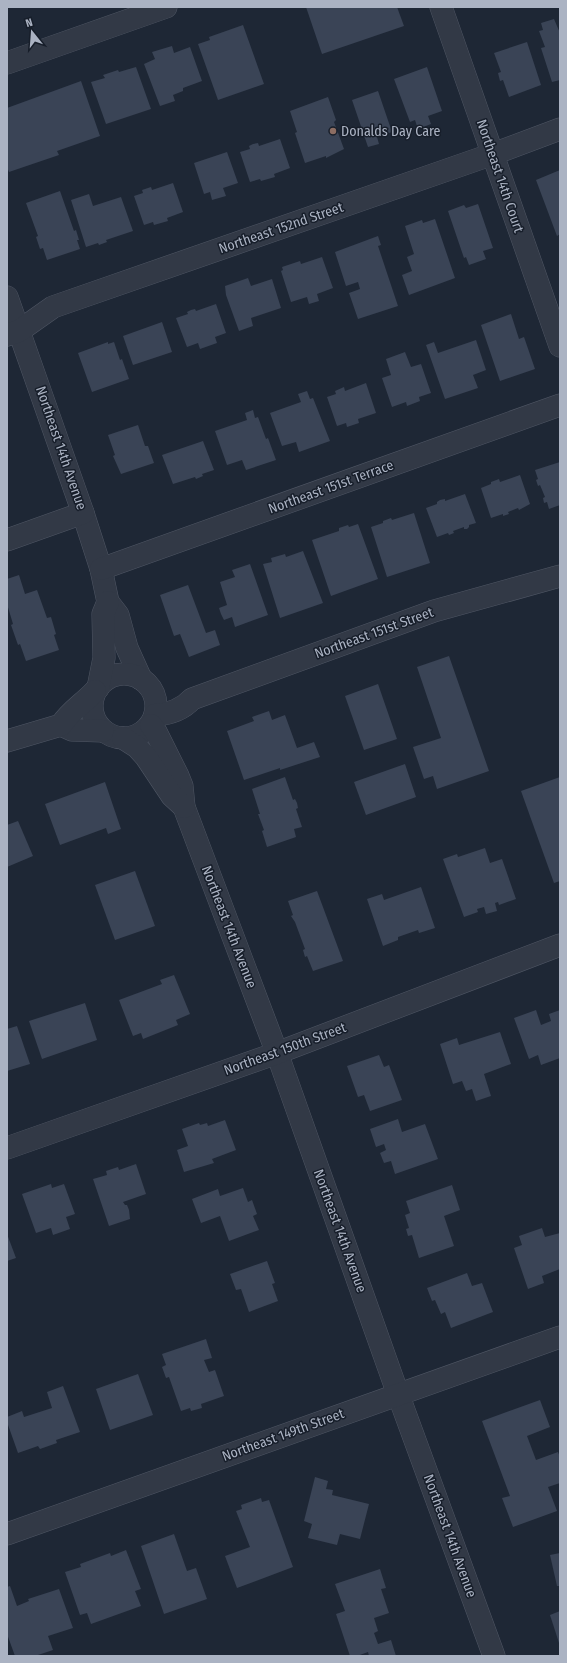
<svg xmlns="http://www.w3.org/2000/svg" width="567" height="1663" viewBox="0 0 567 1663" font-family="'Fira Sans Condensed',sans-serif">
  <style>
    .building { fill: #3a4456 }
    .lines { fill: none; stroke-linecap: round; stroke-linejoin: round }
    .minor-casing { stroke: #4f5664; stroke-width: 23 }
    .minor { stroke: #323946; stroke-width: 22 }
    .education-dot { fill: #8d6e63; stroke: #171e2a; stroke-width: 1.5 }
    .labels { text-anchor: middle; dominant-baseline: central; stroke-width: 3; stroke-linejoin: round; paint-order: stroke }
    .poi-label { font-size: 14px; fill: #abb3c3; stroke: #171e2a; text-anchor: start }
    .street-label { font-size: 14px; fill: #abb3c3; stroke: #171e2a }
  </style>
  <rect width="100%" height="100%" fill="#1e2735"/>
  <g class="building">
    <polygon points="306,7 397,7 404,26 322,54"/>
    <polygon points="554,19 560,33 560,80 552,82 541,48 545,47 539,31 543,30 541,23"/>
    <polygon points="243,25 264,84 218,100 198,44 210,40 209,37"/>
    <polygon points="527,42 541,85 509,97 503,80 500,81 498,73 501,72 494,53"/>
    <polygon points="172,46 174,53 190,47 202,81 183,88 183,91 173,95 175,101 160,106 144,64 155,59 152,52"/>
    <polygon points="136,67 151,109 106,124 91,82 105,78 103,75 118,70 119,72"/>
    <polygon points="427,67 442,111 428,116 431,124 418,129 415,120 410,122 394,79"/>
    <polygon points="81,81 100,136 57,151 59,155 9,172 7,167 7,108"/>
    <polygon points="378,91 392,132 377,137 379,144 368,147 352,100"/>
    <polygon points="328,97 336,120 334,122 344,149 326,158 326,156 305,163 295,133 297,132 290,111"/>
    <polygon points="280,139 290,168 274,174 275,177 261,181 260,179 250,182 240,152 250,149 249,146 253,144 258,143 259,146"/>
    <polygon points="227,152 238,183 223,188 226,196 212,200 210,192 204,194 194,163"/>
    <polygon points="560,170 560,234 557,236 536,180"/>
    <polygon points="173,183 183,212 167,218 168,221 154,225 153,222 144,225 134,196 143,193 142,190 151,187 152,190"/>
    <polygon points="60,191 74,231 76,230 79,240 77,240 80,249 47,260 43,248 40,249 36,237 38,236 26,203"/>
    <polygon points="89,194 93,206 121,197 133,231 106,240 107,242 99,245 98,243 86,247 71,200"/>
    <polygon points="478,204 493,248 483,251 486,259 469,265 466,257 464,258 448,211 464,205 466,208"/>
    <polygon points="435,219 455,278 409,295 402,275 412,271 407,257 414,254 405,226 422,220 423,223"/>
    <polygon points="378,236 381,245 378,246 398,306 358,319 349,293 360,289 358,282 346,286 335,252"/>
    <polygon points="322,257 333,288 317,294 319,301 309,304 307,297 291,302 281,271 283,270 282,267 300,261 301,264"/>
    <polygon points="248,278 251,286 272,279 281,308 251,318 253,326 239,331 226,295 225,286"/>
    <polygon points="216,304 226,333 215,337 217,343 200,349 198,343 187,347 176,318 188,314 187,312 191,310 195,309 196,311"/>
    <polygon points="511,314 519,339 524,337 535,369 500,381 481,325"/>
    <polygon points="162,322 172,352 133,365 123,336"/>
    <polygon points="476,340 486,370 473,375 478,388 445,399 426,345 434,342 438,353"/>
    <polygon points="108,342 108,344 114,342 120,360 122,359 129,379 92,392 78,353"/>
    <polygon points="405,352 411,367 421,364 431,393 419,397 420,401 407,406 406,402 392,407 382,378 391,375 386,359"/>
    <polygon points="366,383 376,413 358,419 359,423 347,427 346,423 337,426 327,397 336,394 335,391 344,387 345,391"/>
    <polygon points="307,391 310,399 313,398 330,441 299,452 296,442 282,446 270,413 301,402 298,394"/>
    <polygon points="253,410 255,418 258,417 266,439 268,438 276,460 246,470 242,460 227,465 215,431 247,420 245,413"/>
    <polygon points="138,425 145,446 148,446 154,463 121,474 113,456 115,455 108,435"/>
    <polygon points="203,441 214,470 202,474 203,476 196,479 195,477 173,484 162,455"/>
    <polygon points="560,462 560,505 549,509 547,502 544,503 543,498 545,497 540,485 538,486 536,480 538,479 535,470"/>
    <polygon points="520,475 530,504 519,510 518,508 508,512 509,514 503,516 503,514 491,518 481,488 491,484 491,482 499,479 500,482"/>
    <polygon points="465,494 476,523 469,525 469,527 467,529 464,529 464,527 453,531 454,533 449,535 448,533 437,537 426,508 437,504 437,502 440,500 445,499 445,501"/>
    <polygon points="414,513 430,563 387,577 371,527 383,523 383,521 391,518 392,520"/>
    <polygon points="358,524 378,579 331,596 312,540 339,531 339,528 348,525 349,527"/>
    <polygon points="303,551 323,603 280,618 263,564 272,562 271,558 285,554 286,557"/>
    <polygon points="250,564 268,615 235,627 232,617 224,620 221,614 219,608 227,605 220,582 235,577 232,570"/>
    <polygon points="19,575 25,594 37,590 47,618 51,617 56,634 54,635 59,650 26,661 20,644 18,645 11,625 13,624 7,604 7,579"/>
    <polygon points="188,585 206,633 215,630 220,645 189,657 180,634 174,636 160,595"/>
    <polygon points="449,656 489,771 437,789 433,776 424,779 413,747 441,738 417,667"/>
    <polygon points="378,684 397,739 364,750 345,696"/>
    <polygon points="269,711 272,720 285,715 297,748 314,742 320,757 280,770 280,768 244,780 227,731 254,721 252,717"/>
    <polygon points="405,764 416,797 366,815 354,782"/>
    <polygon points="285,777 293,800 295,799 297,803 298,808 296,809 302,827 294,829 296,837 267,847 262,831 264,830 258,814 260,814 252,789"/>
    <polygon points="560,777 560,881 554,883 521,791"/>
    <polygon points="105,782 121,829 108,834 106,828 60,845 45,804"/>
    <polygon points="18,821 33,856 7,867 7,825"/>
    <polygon points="485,848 490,863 502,859 516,899 499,905 498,902 495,903 497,911 486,914 484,907 477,909 478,912 464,917 443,859 457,854 458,857"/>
    <polygon points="135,871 155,926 115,940 95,885"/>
    <polygon points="421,887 435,928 419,933 418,930 398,937 398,940 383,946 367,899 382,894 384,900"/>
    <polygon points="317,891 343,961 313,971 307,956 305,957 303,950 305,949 295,922 291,916 293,915 288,901"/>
    <polygon points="174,975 190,1014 176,1020 178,1025 143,1039 141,1033 133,1036 119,1000 162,984 160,980"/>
    <polygon points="85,1003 97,1040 42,1059 29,1021"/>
    <polygon points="536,1010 541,1025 551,1021 549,1014 560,1010 560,1058 541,1065 538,1055 529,1059 514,1018"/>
    <polygon points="17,1026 30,1064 7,1071 7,1029"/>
    <polygon points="500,1032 511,1064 484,1074 491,1096 476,1101 472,1089 466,1091 462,1081 453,1084 440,1044 457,1038 459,1045"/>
    <polygon points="379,1055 384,1067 389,1065 402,1100 370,1111 364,1095 358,1097 347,1066"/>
    <polygon points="398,1119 402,1132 425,1124 438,1159 395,1174 391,1161 384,1163 380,1153 386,1150 384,1144 376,1147 370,1129"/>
    <polygon points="225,1120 236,1150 212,1159 214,1163 184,1172 177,1150 188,1146 182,1129 199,1123 200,1125 207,1123 208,1126"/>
    <polygon points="136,1164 146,1194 123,1202 125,1205 127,1205 129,1210 130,1219 109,1226 93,1179 107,1175 106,1171 118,1167 119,1170"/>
    <polygon points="51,1184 52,1188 64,1184 75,1214 66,1217 70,1229 53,1235 51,1228 36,1233 22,1194"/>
    <polygon points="452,1185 460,1210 444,1216 454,1246 419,1258 412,1235 408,1236 406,1229 409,1228 405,1215 410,1213 406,1201"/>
    <polygon points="243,1188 248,1202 252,1200 257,1214 253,1216 259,1230 229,1241 220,1216 201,1223 192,1199 218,1189 220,1196"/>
    <polygon points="542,1228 545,1237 560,1233 560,1269 542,1276 544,1283 528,1289 514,1248 522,1245 519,1236"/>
    <polygon points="7,1234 16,1258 7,1261"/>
    <polygon points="267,1261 275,1283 272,1284 278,1301 249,1312 241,1289 236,1290 230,1274"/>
    <polygon points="467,1273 472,1286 482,1283 493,1312 451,1328 445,1312 441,1314 435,1300 432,1301 427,1288"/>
    <polygon points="206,1339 212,1358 204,1360 209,1372 215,1370 224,1396 201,1404 202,1408 191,1411 190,1408 181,1411 169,1377 166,1378 162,1367 166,1365 162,1354"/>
    <polygon points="138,1374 153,1415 110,1430 96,1389"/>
    <polygon points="63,1386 80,1432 56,1440 57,1443 40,1449 38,1446 18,1453 7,1422 7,1417 22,1411 24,1417 52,1408 47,1392"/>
    <polygon points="540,1400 550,1427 527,1436 536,1460 558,1452 560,1457 560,1483 548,1487 557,1511 513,1527 502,1498 510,1496 482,1421"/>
    <polygon points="315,1477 328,1481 326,1489 333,1490 332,1495 369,1504 360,1539 340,1534 337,1545 308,1538 312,1524 304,1521"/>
    <polygon points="261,1498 262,1502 269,1500 293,1567 237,1588 225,1556 250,1547 236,1511 242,1509 241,1505"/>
    <polygon points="174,1534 187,1571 196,1568 207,1599 164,1614 141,1546"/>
    <polygon points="126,1550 141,1589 135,1591 141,1606 91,1624 87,1613 80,1615 65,1572 81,1567 80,1564 110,1553 111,1556"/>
    <polygon points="560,1553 560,1586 557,1586 550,1555"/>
    <polygon points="380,1569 386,1588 381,1589 389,1613 374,1618 378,1631 374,1633 378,1644 391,1640 396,1656 369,1656 368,1652 357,1656 350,1656 336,1614 345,1611 335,1584"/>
    <polygon points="10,1586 17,1606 29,1601 28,1599 59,1589 73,1628 48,1636 53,1650 35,1656 15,1656 7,1634 7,1587"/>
    <polygon points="560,1611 560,1646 550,1615"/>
  </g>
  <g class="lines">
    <g class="minor-casing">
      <g id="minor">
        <polyline points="441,7 560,346"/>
        <polyline points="7,63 166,7"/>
        <polyline points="7,297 83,513 101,569 108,602 118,615 127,648 141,679"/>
        <polyline points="7,335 19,331 53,307 493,154 560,129"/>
        <polyline points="7,540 83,513"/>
        <polyline points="101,569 560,405"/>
        <circle cx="124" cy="706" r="32"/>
        <polyline points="98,688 104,658 103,614 108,602"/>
        <path d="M155,715C170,714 182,710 192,699L434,611L560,576"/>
        <polyline points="61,725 72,730 103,731"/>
        <polyline points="151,725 156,732 178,776 182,786 184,807 277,1053 398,1394 494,1656"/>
        <polyline points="123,738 137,747 146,757 172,796 184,807"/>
        <path d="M7,741L61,725C70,711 84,703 95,691"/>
        <polyline points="7,1148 277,1053 560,945"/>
        <polyline points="7,1534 560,1337"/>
      </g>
    </g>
    <use href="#minor" class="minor"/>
  </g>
  <circle class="education-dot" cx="333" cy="131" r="4"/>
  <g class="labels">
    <g class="poi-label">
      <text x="341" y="131">Donalds Day Care</text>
    </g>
    <g class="street-label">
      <text transform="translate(500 176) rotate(71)">Northeast 14th Court</text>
      <text transform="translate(281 228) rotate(-19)">Northeast 152nd Street</text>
      <text transform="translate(61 448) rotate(71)">Northeast 14th Avenue</text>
      <text transform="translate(331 487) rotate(-20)">Northeast 151st Terrace</text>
      <text transform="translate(374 633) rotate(-20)">Northeast 151st Street</text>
      <text transform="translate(229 927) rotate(69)">Northeast 14th Avenue</text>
      <text transform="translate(285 1049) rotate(-20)">Northeast 150th Street</text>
      <text transform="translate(340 1231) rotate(70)">Northeast 14th Avenue</text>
      <text transform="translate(283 1435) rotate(-20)">Northeast 149th Street</text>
      <text transform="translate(450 1536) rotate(70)">Northeast 14th Avenue</text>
    </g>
  </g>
  <rect width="567" height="1663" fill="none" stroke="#abb3c3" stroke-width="16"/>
  <g transform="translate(32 32) rotate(343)" stroke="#171e2a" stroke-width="3" paint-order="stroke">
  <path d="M0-3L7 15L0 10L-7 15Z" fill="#abb3c3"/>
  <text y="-6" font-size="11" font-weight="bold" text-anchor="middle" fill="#abb3c3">N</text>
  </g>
</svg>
